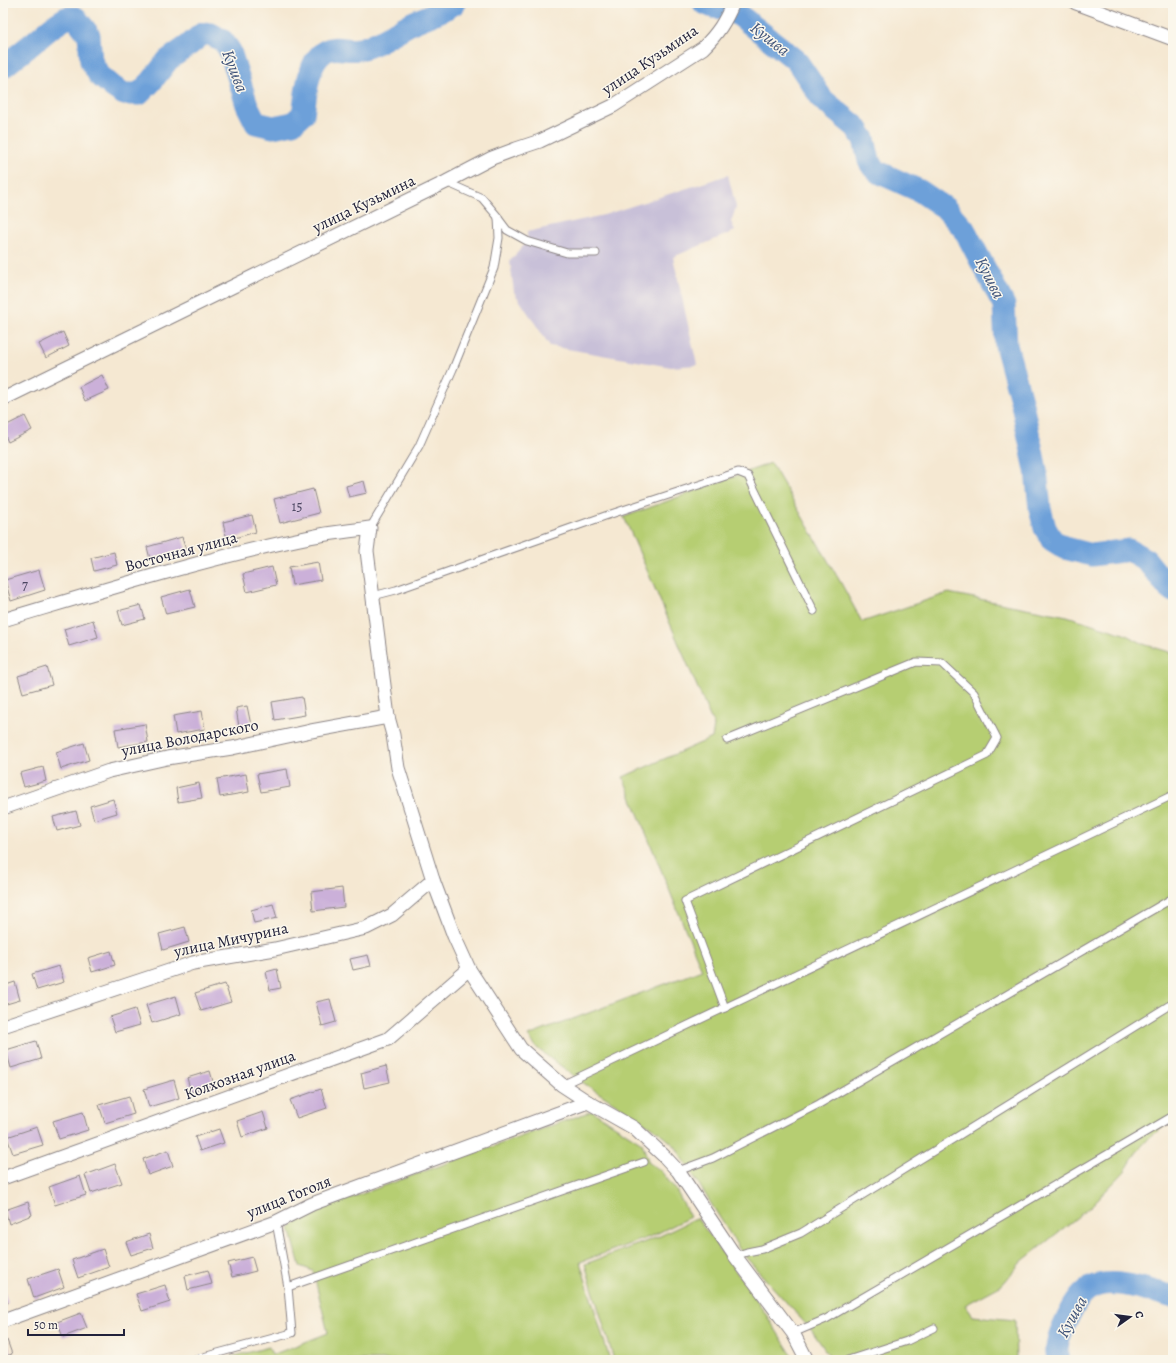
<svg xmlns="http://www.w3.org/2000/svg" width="1176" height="1363" viewBox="0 0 1176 1363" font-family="Alegreya,serif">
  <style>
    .industrial { fill: #c8c0d8 }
    .green { fill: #b6ce72; stroke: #6c7856 }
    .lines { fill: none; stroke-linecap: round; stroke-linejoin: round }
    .river { stroke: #6da0d9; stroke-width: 23 }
    .building { fill: #cbb0d9 }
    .service-casing { stroke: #8c8586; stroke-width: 9 }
    .minor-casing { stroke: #8c8586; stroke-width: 15 }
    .service { stroke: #fff; stroke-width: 7 }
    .minor { stroke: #fff; stroke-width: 13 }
    .labels { text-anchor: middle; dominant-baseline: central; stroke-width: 3; stroke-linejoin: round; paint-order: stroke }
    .number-label { font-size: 14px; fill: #4c4662 }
    .street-label { font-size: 16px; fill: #22223b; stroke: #fbf7ec }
    .water-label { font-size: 17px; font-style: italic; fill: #40547a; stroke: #fbf7ec }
  </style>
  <rect width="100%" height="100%" fill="#fbf7ec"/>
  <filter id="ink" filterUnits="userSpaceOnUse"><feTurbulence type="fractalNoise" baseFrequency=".025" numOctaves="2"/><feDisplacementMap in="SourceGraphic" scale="8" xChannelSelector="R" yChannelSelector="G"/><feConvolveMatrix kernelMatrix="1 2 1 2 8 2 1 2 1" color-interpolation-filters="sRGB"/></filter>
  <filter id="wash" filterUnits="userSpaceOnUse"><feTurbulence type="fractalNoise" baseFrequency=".012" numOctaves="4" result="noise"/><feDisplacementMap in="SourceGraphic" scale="16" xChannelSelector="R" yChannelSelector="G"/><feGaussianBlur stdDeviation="0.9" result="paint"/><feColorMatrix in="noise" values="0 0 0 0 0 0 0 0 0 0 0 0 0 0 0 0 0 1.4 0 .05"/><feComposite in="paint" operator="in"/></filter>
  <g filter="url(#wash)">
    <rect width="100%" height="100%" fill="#f5e8d2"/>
    <polygon class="industrial" points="728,175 736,207 731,222 735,231 673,257 697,365 671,367 550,346 514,292 510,261 525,244 527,241 527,232 604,215"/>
    <g class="green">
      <polygon points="771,463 841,583 862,622 948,593 1067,616 1124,634 1146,645 1173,653 1173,1120 1151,1136 1138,1150 1125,1171 1090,1207 1021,1262 1002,1285 965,1305 973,1316 1015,1320 1016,1360 832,1360 812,1331 742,1253 675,1146 659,1132 585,1084 538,1049 528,1036 702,970 623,777 712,738 714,726 675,635 624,517"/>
      <polygon points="592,1111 642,1143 649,1163 660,1170 676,1190 690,1217 652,1236 580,1262 610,1360 220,1360 269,1347 272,1355 328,1333 313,1271 300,1266 290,1228 305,1216 364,1193"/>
      <polygon points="697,1218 756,1299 795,1360 614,1360 585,1264 658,1237"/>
    </g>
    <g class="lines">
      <g class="river">
        <polyline points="704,3 713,7 722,8 739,15 796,60 823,100 856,127 864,139 869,161 873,167 878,172 920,191 945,208 964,229 1004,305 1006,345 1022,404 1036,470 1040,509 1045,528 1052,540 1065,548 1092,555 1129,550 1146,560 1168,587 1173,591"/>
        <path d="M3,67L33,43L52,27L66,18H76L89,35L91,61L99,75L113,87L124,94H139L151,82L168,60L189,45L202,34H211L223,41L230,51L247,105L256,123L273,127L293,123L303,114C306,96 307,63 324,52C334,44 347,52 359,49C376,46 398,30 414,22C428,16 442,12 455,3"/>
        <path d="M1058,1360C1054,1345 1061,1332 1067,1319C1072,1309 1079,1295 1089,1289C1109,1275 1151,1291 1173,1297"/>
      </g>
    </g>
    <g id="blocks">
      <g class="building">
        <polygon points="63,332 69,346 46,358 39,344"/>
        <polygon points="102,375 109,390 85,401 79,387"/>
        <polygon points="25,416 32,430 8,442 3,431 3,427"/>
        <polygon points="364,481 367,493 349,497 346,486"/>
        <polygon points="313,489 319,513 280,523 274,499"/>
        <polygon points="252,515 256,532 227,540 223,522"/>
        <polygon points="182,537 186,549 150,559 147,547"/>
        <polygon points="114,552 117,565 94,571 91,558"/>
        <polygon points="318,562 321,580 292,585 289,567"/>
        <polygon points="272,567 276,585 247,592 243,574"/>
        <polygon points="39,570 45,590 11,601 5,580"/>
        <polygon points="190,589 195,607 166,614 161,597"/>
        <polygon points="141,605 145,619 122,625 118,611"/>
        <polygon points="93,620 98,637 69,646 64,629"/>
        <polygon points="47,667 52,685 23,693 18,676"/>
        <polygon points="302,697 305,715 275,720 272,702"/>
        <polygon points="247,706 251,725 239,727 236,708"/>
        <polygon points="202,711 205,729 176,734 173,716"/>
        <polygon points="145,724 148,742 118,747 115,729"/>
        <polygon points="84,743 89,760 61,769 56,752"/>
        <polygon points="43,767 46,781 24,787 20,773"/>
        <polygon points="287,769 290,787 261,792 257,774"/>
        <polygon points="246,774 249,792 220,797 217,779"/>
        <polygon points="199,783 202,798 178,802 176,788"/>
        <polygon points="113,799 117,813 94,820 90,806"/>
        <polygon points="76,811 80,825 57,831 53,817"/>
        <polygon points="342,888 344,907 313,911 311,892"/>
        <polygon points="273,904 277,918 254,923 251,910"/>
        <polygon points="185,927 189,942 163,950 159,934"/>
        <polygon points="111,951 115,965 92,972 88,958"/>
        <polygon points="368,955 371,966 353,970 350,959"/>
        <polygon points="59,966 64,982 37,990 32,974"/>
        <polygon points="277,969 281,988 270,990 266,972"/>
        <polygon points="15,982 20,1000 3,1005 3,986"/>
        <polygon points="225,984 231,1002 201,1011 195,993"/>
        <polygon points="176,996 181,1014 152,1023 146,1005"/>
        <polygon points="330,999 336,1022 322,1026 316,1002"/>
        <polygon points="135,1009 140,1025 115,1032 110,1017"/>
        <polygon points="36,1041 41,1059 11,1068 6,1050"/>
        <polygon points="386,1066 390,1082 364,1088 361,1073"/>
        <polygon points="210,1071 214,1085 191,1092 187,1078"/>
        <polygon points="174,1080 179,1098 149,1107 144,1089"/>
        <polygon points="321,1089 327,1108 297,1118 290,1100"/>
        <polygon points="129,1096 134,1114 105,1123 99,1105"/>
        <polygon points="83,1112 88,1130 59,1139 53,1121"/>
        <polygon points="263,1112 268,1128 242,1137 237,1121"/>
        <polygon points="37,1127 43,1145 13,1154 7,1137"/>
        <polygon points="219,1129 224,1143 200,1151 195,1137"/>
        <polygon points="168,1150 173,1166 148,1175 143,1159"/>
        <polygon points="115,1164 122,1183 91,1193 85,1175"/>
        <polygon points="80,1176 86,1195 55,1205 49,1187"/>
        <polygon points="28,1202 32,1215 9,1224 5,1210"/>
        <polygon points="149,1234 153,1248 131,1255 126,1242"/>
        <polygon points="103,1249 109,1267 78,1278 72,1260"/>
        <polygon points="252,1257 256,1271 232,1277 228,1263"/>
        <polygon points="58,1269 64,1287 34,1298 28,1279"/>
        <polygon points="208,1270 212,1284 188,1290 185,1276"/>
        <polygon points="165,1285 170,1302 142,1311 136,1294"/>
        <polygon points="3,1288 8,1303 3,1305"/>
        <polygon points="81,1313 87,1328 63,1337 57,1322"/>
        <polygon points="7,1340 12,1354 3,1357 3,1342"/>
      </g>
    </g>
  </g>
  <g filter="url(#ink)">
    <use href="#blocks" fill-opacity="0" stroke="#8c8586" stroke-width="1"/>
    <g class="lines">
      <g class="service-casing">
        <g id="service">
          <polyline points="498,218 507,230 527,241 567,253 596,253"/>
          <polyline points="370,528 419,446 453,369 494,268 499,238 498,217 482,198 446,182"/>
          <polyline points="373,596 396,590 605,516 738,472 748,476 814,611"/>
          <polyline points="725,1008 685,901 987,755 997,738 974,693 942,663 916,662 727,740"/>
          <polyline points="562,1085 1173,795"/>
          <polyline points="678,1171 713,1158 819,1104 1173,898"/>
          <polyline points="735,1256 747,1252 762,1249 801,1233 1173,1003"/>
          <polyline points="288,1287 644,1162"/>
          <polyline points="793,1333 826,1319 1173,1116"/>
          <polyline points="192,1360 292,1333 288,1287 276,1222"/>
          <polyline points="848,1360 907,1341 934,1328"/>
        </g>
      </g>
      <g class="minor-casing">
        <g id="minor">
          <polyline points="1076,3 1173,39"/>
          <path d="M3,399L446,182L492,158L516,149L540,141L613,106L703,48C718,33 725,22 733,3"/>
          <path d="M3,620C104,590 206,558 310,537C329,533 350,531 370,528L367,551L388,717L393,735L398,768L433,880L454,936L469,969L521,1049L562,1085L588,1102L634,1128L664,1156L678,1171L735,1256L793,1333L807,1360"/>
          <polyline points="3,808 109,771 167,758 232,748 311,731 388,717"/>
          <polyline points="3,1026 193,963 275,949 366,928 392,915 433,880"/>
          <polyline points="3,1178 388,1039 469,969"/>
          <polyline points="3,1321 276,1222 312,1204 588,1102"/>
        </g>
      </g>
      <use href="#service" class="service"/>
      <use href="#minor" class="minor"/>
    </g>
  </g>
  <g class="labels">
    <g class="number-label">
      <text x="297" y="506">15</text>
      <text x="25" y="585">7</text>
    </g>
    <g class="street-label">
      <text transform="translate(650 60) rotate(-34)">улица Кузьмина</text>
      <text transform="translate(364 204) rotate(-26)">улица Кузьмина</text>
      <text transform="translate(181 552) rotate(-15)">Восточная улица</text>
      <text transform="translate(190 738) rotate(-11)">улица Володарского</text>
      <text transform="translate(231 940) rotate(-12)">улица Мичурина</text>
      <text transform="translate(240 1075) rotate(-20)">Колхозная улица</text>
      <text transform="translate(289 1197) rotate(-22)">улица Гоголя</text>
    </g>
    <g class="water-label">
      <text transform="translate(770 39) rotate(38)">Кушва</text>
      <text transform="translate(235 71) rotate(69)">Кушва</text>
      <text transform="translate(990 278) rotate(63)">Кушва</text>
      <text transform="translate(1072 1317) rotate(-61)">Кушва</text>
    </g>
  </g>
  <rect width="1176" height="1363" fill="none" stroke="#fbf7ec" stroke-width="16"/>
  <g transform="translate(1130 1317) rotate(76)" stroke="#fbf7ec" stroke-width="3" paint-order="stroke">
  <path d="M0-3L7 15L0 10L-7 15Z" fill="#22223b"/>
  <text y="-6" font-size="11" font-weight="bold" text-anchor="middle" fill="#22223b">С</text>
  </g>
  <path d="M28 1329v6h96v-6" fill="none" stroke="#22223b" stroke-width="2"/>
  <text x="34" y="1329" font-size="12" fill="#22223b" stroke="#fbf7ec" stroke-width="3" paint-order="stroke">50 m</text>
</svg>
